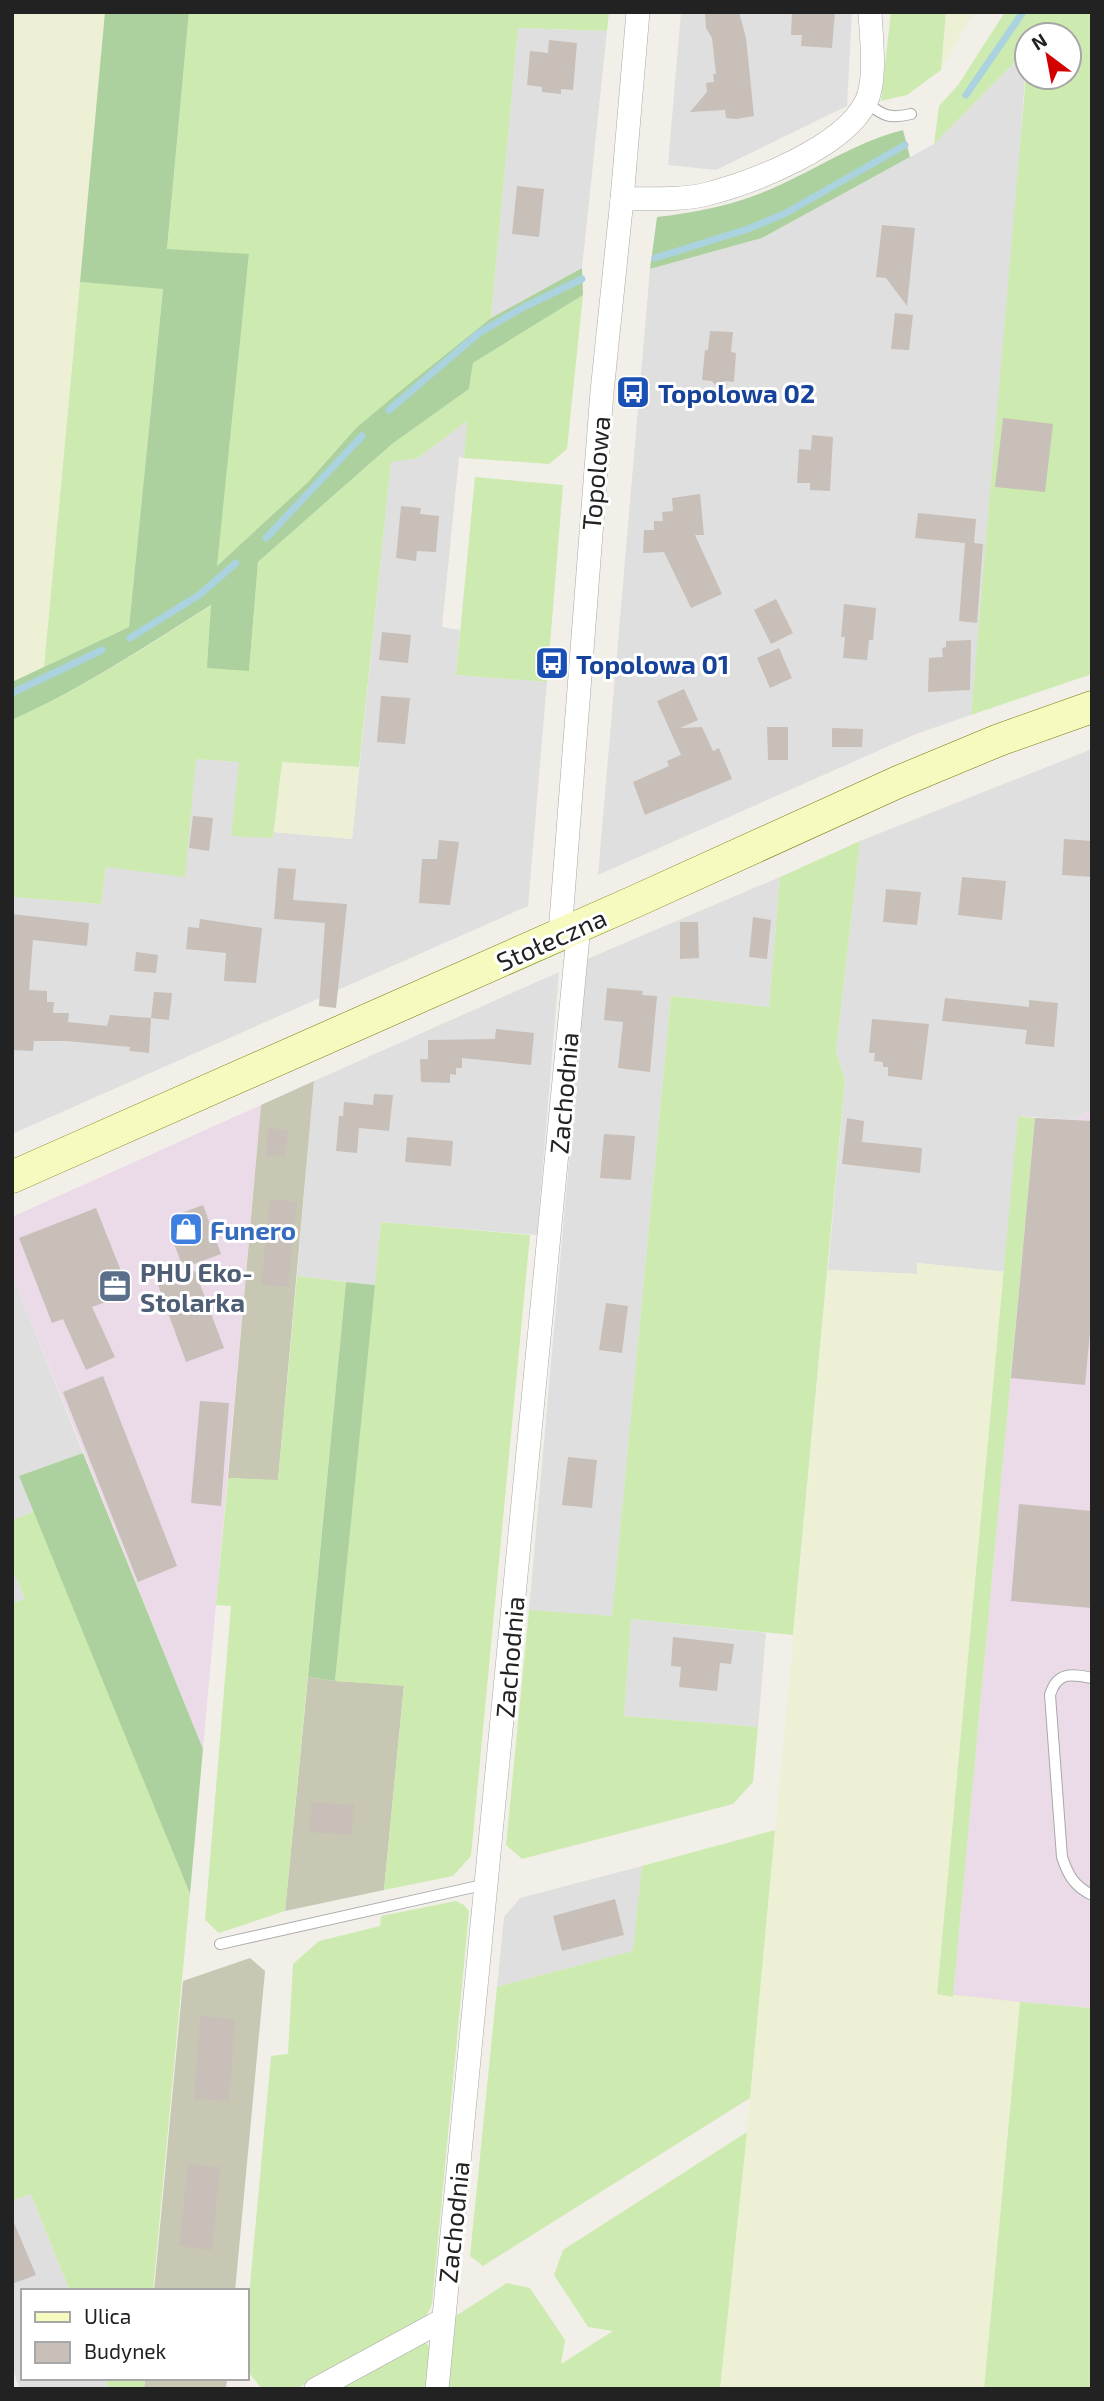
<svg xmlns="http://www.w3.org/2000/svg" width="1104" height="2401" viewBox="0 0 1104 2401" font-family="'Exo 2',sans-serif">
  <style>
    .residential { fill: #e0dfdf }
    .industrial { fill: #ebdbe8 }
    .construction { fill: #c7c7b4 }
    .farmland { fill: #eef0d5 }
    .grass { fill: #cdebb0 }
    .forest { fill: #add19e }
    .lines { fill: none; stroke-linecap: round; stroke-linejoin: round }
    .stream { stroke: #aad3df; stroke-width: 7 }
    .building { fill: #c7bfb8 }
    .service-casing { stroke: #a9a9a9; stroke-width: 12 }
    .minor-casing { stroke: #a9a9a9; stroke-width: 24 }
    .secondary-casing { stroke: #707d05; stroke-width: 33 }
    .service { stroke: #fff; stroke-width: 10 }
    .minor { stroke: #fff; stroke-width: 23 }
    .secondary { stroke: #f7fabf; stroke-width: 32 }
    .labels { text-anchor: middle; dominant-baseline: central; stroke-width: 6; stroke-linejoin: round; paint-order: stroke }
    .transit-label { font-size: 26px; font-weight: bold; fill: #164399; stroke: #fff; text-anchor: start }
    .street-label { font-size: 26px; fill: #222; stroke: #fff }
    .shop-label { font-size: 26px; font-weight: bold; fill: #366cbe; stroke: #fff; text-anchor: start }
    .service-label { font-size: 26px; font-weight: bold; fill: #4e5e75; stroke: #fff; text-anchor: start }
  </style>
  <rect width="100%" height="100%" fill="#f2efe9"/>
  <g class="residential">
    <polygon points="681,12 852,12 847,106 716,170 668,165"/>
    <polygon points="518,28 607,31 582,268 491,318"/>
    <polygon points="1027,50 1013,244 971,715 916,734 598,875 650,269 762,238 934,144"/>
    <polygon points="468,420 464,458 459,457 442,627 460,630 456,675 547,682 528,906 12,1134 12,897 101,904 106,867 196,759 239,762 273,838 274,832 352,839 391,461 418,458"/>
    <polygon points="1092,749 1092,1109 1075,1120 1018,1116 1006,1272 918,1263 917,1274 828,1270 845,1080 836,1051 860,841"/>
    <polygon points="780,877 769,1007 671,996 612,1617 529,1610 587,959"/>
    <polygon points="559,972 537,1235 381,1222 375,1285 297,1276 314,1081"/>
    <polygon points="12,1274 83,1453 20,1476 35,1511 12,1520"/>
    <polygon points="12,1568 25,1599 12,1603"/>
    <polygon points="631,1619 766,1633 758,1727 624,1716"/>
    <polygon points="642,1866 634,1951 497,1987 504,1917 520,1898"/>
    <polygon points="31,2194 70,2291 23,2291 23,2378 104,2378 109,2389 20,2389 12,2368 12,2201"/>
  </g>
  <g class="industrial">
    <polygon points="261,1105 203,1749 12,1274 12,1217"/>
    <polygon points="1092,1109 1092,2008 953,1997 1035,1118 1075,1120"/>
  </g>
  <g class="construction">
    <polygon points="314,1081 278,1481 228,1478 261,1105"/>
    <polygon points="308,1677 335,1681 404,1685 384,1890 285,1911"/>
    <polygon points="250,1958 265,1971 235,2291 154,2291 183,1981"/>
    <polygon points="145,2378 227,2378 226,2389 144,2389"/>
  </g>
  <g class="farmland">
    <polygon points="12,12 105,12 44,667 12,682"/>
    <polygon points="946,12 974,12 941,70"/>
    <polygon points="282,762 359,767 352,839 274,832"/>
    <polygon points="917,1263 1006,1272 937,1993 1020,2002 984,2389 720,2389 750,2098 828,1270 917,1274"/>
  </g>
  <g class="grass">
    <polygon points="189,12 609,12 607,31 518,28 491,318 356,428 308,482 216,567 249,255 167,250"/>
    <polygon points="891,12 946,12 941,70 907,95 881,101"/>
    <polygon points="1005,12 1092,12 1092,674 971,715 1027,64 1027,77 1069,77 1069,35 1027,35 1027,50 934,144 939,106 958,85"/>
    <polygon points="80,282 163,288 129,627 44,667"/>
    <path d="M583,295L567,449L549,464L464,458L467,421L418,458L391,462L359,767L282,762L273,838L231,836L239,762L196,759L185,877L106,867L101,904L12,897V720C83,689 147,646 212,605L249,671L258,562L392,444L469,389L473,363Z"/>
    <polygon points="475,477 563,485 547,682 456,675"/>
    <polygon points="860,841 836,1051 845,1080 793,1635 631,1619 624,1716 758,1727 753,1782 733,1804 522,1859 506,1845 529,1610 612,1616 671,996 769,1007 780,877"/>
    <polygon points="1018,1116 1035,1118 953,1997 937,1994"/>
    <polygon points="381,1222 530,1235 471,1856 453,1876 384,1890 404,1686 335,1681"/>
    <polygon points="297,1276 346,1282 285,1911 219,1933 205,1920 231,1606 216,1605 228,1478 278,1480"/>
    <polygon points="35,1511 190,1894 153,2291 70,2291 31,2194 12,2201 12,1603 25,1599 12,1568 12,1520"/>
    <polygon points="775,1830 750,2098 483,2266 470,2256 497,1987 633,1951 642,1866"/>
    <polygon points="456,1901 464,1905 469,1911 432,2304 426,2317 296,2389 262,2389 247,2370 247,2318 271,2056 288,2054 293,1964 319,1941 380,1926 381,1916"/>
    <polygon points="1020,2002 1092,2008 1092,2389 984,2389"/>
    <polygon points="747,2132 720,2389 444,2389 451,2319 507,2283 530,2288 565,2340 561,2364 613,2331 588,2327 554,2275 563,2250"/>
    <polygon points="423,2340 434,2351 431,2389 344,2389 345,2384"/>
    <polygon points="104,2378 145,2378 144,2389 109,2389"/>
  </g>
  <g class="forest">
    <path d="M105,12H189L167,249L249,254L217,566L308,482L356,428L399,392L491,318L582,268L583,295L473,363L469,389L392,444L258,562L249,671L207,668L211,605C146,646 82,689 12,720V682L129,627L163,289L80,282Z"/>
    <path d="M903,130L910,157L762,238L650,269L657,217C691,213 724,207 756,195C807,176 851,143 903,130Z"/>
    <polygon points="346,1282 375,1285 335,1681 308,1677"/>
    <polygon points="83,1453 203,1749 190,1894 19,1476"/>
  </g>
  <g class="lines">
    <g class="stream">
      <polyline points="966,95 1023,12"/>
      <polyline points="655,258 748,229 786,213 905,145"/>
      <polyline points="389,410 479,333 522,308 582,279"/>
      <polyline points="266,538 362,436"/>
      <polyline points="130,638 199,595 236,563"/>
      <polyline points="12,693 102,650"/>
    </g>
  </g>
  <g class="building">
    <polygon points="705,12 739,12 746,38 754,116 736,119 726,118 725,110 690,112 707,92 706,83 714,82 713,74 716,74 712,38 706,28"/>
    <polygon points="792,12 835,12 832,48 801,46 802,35 791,35"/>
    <polygon points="549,40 577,43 573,90 561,89 561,94 542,92 542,87 527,85 530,51 548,53"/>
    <polygon points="517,186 544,189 539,237 512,234"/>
    <polygon points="882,225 915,228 907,306 886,278 876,277"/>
    <polygon points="895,313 913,315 909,350 891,349"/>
    <polygon points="710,331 733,332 731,352 736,353 734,382 724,381 718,388 712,381 702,380 705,350 708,350"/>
    <polygon points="1003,418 1053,424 1045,492 995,487"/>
    <polygon points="812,435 833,437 830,491 810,490 810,483 797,483 799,449 811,450"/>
    <polygon points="700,494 704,535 695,535 722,594 691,608 664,552 643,553 644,530 654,530 654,521 663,521 662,512 673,511 672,498"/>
    <polygon points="401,506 421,508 420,514 439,516 436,552 417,551 416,561 396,558"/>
    <polygon points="918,513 976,519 974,543 983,544 977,623 959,621 965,543 915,538"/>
    <polygon points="776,599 793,633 771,644 754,610"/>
    <polygon points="844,604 876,608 873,640 869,640 867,660 843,658 845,637 841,637"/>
    <polygon points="382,632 411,635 408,663 379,660"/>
    <polygon points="971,640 970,690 928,692 929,658 943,657 942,648 946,647 946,641"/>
    <polygon points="779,648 792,678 770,688 757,658"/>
    <polygon points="684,689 698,720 680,728 702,727 713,751 719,748 732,779 645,815 633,782 669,766 667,761 681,755 657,701"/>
    <polygon points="381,696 410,698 405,744 377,742"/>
    <polygon points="767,727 788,727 788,760 768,760"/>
    <polygon points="832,728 863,729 862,747 832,747"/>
    <polygon points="193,816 213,818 209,851 189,848"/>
    <polygon points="1064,839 1092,841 1092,877 1062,875"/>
    <polygon points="439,840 459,842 450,905 419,903 422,859 437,859"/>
    <polygon points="278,868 296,869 293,900 347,904 336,1008 319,1006 325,923 274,919"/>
    <polygon points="962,877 1006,881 1002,920 958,915"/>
    <polygon points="886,889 921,892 917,925 883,922"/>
    <polygon points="12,914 89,923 87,946 33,940 29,990 47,991 47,1002 54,1002 53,1013 69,1013 68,1022 107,1026 110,1015 151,1018 149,1053 129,1051 130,1047 67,1041 34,1041 33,1051 12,1050"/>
    <polygon points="753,917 771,920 767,959 749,957"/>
    <polygon points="200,919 262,928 256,983 224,981 226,953 186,949 188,927 199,928"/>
    <polygon points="680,922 698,922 699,958 680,959"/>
    <polygon points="136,952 158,955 156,973 134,971"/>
    <polygon points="607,988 643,991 642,995 657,996 650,1072 618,1068 623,1022 604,1020"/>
    <polygon points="154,992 172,993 169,1020 151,1018"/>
    <polygon points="945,998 1029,1007 1029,1000 1058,1003 1054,1047 1025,1044 1027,1030 942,1021"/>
    <polygon points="872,1019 929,1024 922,1080 888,1076 888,1067 883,1067 883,1062 874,1061 875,1053 869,1053"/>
    <polygon points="496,1029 534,1033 531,1065 462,1058 462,1068 456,1068 456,1075 450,1074 450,1083 421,1082 420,1059 428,1059 428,1040 495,1039"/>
    <polygon points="374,1094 393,1095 389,1131 359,1128 357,1153 336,1151 339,1116 343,1116 344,1102 373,1105"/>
    <polygon points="847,1118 864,1121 862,1142 922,1148 920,1173 842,1164"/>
    <polygon points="1035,1118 1092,1121 1092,1311 1085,1385 1011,1378"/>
    <polygon points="268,1128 288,1130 285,1157 266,1156"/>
    <polygon points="604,1134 635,1136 631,1180 600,1178"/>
    <polygon points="407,1137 453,1141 451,1166 405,1162"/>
    <polygon points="270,1199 297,1202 288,1287 261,1285"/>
    <polygon points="203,1205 221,1254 183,1268 172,1238 178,1236 171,1217"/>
    <polygon points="96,1208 123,1276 111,1300 92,1307 115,1357 86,1370 63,1319 52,1323 19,1238"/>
    <polygon points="195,1271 224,1348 186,1362 158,1285"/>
    <polygon points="606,1303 628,1306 622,1353 599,1350"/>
    <polygon points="103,1376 177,1566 138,1582 63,1392"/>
    <polygon points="200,1401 229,1403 221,1506 191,1503"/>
    <polygon points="568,1457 597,1460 592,1508 562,1505"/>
    <polygon points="1019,1504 1092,1511 1092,1608 1011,1601"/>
    <polygon points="673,1637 734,1644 731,1664 720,1663 717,1691 679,1687 681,1667 671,1666"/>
    <polygon points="311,1802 354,1805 352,1835 309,1832"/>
    <polygon points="615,1899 624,1935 562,1951 553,1916"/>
    <polygon points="200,2016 235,2019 229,2101 194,2099"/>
    <polygon points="188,2164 220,2167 212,2250 179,2246"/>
    <polygon points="12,2218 36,2275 12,2284"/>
  </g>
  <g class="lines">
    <g class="service-casing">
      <g id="service">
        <path d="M866,102C883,116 889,119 911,114"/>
        <path d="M1092,1678C1072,1674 1057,1671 1050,1695L1062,1857C1068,1875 1074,1886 1092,1895"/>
        <polyline points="220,1944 487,1884"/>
      </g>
    </g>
    <g class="minor-casing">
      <g id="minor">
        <path d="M622,199C650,198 680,201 707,194C754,182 844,147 866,102C877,80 871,37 870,12"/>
        <polyline points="560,934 602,392 622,199 638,12"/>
        <polyline points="316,2389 443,2320"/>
        <polyline points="437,2389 579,926"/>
      </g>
    </g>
    <g class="secondary-casing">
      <polyline id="secondary" points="12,1177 636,901 898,782 999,740 1092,707"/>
    </g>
    <use href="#service" class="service"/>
    <use href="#minor" class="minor"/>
    <use href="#secondary" class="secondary"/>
  </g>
  <defs>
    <g id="bus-square" transform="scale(1.75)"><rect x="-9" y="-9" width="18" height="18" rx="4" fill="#1a4fb4" stroke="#fff"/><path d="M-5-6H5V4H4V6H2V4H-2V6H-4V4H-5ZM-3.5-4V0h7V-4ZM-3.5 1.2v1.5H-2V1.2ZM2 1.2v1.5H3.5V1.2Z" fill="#fff"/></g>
    <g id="shop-square" transform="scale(1.75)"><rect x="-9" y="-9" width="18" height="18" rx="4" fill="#3f7fe0" stroke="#fff"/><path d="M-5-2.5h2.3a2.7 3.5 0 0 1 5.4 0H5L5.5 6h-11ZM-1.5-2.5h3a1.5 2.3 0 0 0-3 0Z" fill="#fff"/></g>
    <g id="office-square" transform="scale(1.75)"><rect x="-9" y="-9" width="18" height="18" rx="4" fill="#5c6f8a" stroke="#fff"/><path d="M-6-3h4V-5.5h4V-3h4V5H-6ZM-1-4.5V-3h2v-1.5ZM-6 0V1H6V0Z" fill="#fff"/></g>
  </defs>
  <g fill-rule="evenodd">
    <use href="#bus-square" x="633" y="392"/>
    <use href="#bus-square" x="552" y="663"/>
    <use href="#shop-square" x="186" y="1229"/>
    <use href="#office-square" x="115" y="1286"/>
  </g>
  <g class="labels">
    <g class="transit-label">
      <text x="658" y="392">Topolowa 02</text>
      <text x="576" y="663">Topolowa 01</text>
    </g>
    <g class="street-label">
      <text transform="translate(595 473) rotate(-85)">Topolowa</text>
      <text transform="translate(551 939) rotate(-24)">Stołeczna</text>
      <text transform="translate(563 1093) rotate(-85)">Zachodnia</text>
      <text transform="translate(509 1657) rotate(-85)">Zachodnia</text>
      <text transform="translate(453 2222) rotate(-84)">Zachodnia</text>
    </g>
    <g class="shop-label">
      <text x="210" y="1229">Funero</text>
    </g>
    <g class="service-label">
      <text x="140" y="1271">PHU Eko-<tspan x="140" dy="30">Stolarka</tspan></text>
    </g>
  </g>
  <rect width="1104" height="2401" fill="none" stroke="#222222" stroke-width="28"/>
  <rect x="21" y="2289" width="228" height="91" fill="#ffffff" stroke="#a7a7a7" stroke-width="2"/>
  <rect x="35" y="2312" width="35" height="10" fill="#f7fabf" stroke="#a7a7a7" stroke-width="2"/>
  <text x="84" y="2324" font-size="21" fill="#222222">Ulica</text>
  <rect x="35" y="2342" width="35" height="21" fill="#c7bfb8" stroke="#a7a7a7" stroke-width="2"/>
  <text x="84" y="2359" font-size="21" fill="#222222">Budynek</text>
  <g transform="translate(1048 56) rotate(328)"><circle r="33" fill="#ffffff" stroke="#a7a7a7" stroke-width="2"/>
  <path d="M0-5L12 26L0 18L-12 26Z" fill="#d40000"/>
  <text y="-10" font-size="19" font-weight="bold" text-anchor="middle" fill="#222222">N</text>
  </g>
</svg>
